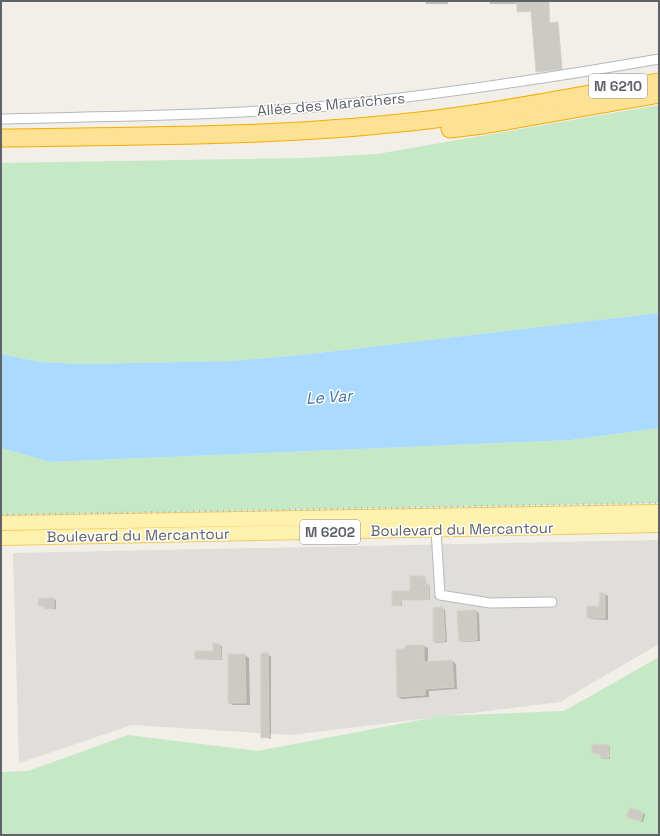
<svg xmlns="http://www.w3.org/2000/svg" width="660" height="836" viewBox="0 0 660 836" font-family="'Space Grotesk',sans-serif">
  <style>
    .industrial { fill: #e0deda }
    .green { fill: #c5e8c5 }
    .water { fill: #aadaff }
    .shadow { fill: #0003 }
    .building { fill: #cccac5; stroke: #d6d1c6 }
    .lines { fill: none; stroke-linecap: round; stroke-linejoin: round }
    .street-casing { stroke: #b5b8bc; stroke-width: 11 }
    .primary-casing { stroke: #f2c960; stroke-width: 16 }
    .highway-casing { stroke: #f9ab00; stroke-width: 19 }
    .street { stroke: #fff; stroke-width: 9 }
    .primary { stroke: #fff2af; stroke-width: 14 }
    .highway { stroke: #fde293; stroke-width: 17 }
    .rail { stroke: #b6b7b8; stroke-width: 2.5; stroke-dasharray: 1 5; stroke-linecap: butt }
    .labels { text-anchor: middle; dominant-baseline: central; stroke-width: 3; stroke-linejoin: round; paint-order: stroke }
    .shield { fill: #fff; stroke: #8f9295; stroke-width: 1 }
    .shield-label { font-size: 14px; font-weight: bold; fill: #5f6368 }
    .street-label { font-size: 15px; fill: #5f6368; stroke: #fff }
    .water-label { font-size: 16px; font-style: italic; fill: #4174aa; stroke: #fff }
  </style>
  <rect width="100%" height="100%" fill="#f1efe8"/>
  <polygon class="industrial" points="659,540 659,644 560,702 291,735 132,725 19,763 13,553"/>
  <g class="green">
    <polygon points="659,105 659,313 301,355 231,361 84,364 40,362 1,354 1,163 306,158 377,154"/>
    <polygon points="659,428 659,503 1,515 1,448 50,462 571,440"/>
    <polygon points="659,657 659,835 1,835 1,772 28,771 128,735 258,751 441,716 564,711"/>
  </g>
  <polygon class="water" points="659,313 659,428 571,440 50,462 1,448 1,354 40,362 84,364 231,361 301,355"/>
  <g class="shadow">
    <polygon points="425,1 448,1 448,4 426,4"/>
    <polygon points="489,1 549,1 550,24 558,23 562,69 537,72 532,11 519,12 518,4 490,4"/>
    <polygon points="425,577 426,585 430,586 430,600 402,600 402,606 393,605 411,592"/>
    <polygon points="605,594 608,596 608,620 591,619 588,617 600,607"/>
    <polygon points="54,599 56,600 56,609 47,609 45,606 39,605"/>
    <polygon points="443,608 445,610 447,642 437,643 434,641"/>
    <polygon points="476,611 479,613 480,641 463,642 460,641"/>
    <polygon points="214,644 222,646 222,660 196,659 214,652"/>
    <polygon points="424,646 428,648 428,663 452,661 456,664 457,689 429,691 429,697 402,699 398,697 406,650"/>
    <polygon points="262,654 271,656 271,739 262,737"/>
    <polygon points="229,655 245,655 249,658 250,705 233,705 229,703"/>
    <polygon points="609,746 610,746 610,759 603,759 601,754 593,753"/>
    <polygon points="630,809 645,814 643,822 629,818"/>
  </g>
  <g class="building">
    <polygon points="517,1 549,1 549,23 558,22 562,69 536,72 531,11 517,12"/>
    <polygon points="410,576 425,576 425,584 429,584 429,600 401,600 401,605 392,606 392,591 410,591"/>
    <polygon points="600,593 605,593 605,618 587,618 587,606 599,606"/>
    <polygon points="39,598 54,598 54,609 44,609 44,606 38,606"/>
    <polygon points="443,607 445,641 433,642 433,608"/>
    <polygon points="476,610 477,640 459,641 457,611"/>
    <polygon points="213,643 220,644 221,659 195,659 195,651 213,651"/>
    <polygon points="406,645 424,645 424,662 452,660 454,687 425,689 425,695 397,697 396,649 405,649"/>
    <polygon points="261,653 268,653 269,737 261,738"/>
    <polygon points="228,654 245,654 246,703 228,703"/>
    <polygon points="592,744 609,745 609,758 600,758 600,754 592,753"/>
    <polygon points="630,808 643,812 641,821 626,817"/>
  </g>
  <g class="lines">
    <g class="street-casing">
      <g id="street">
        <path d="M1,119C116,116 232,116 346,104C451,93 555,77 659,59"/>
        <polyline points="436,530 440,595 490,603 552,602"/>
      </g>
    </g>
    <g class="primary-casing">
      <g id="primary">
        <polyline points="1,523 659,512"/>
        <polyline points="1,538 659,525"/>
      </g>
    </g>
    <g class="highway-casing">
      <g id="highway">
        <polyline points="450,129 483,125 659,94"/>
        <path d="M1,138C137,136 274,137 410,122C493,113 576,96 659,82"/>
      </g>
    </g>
    <use href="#street" class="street"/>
    <use href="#primary" class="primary"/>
    <use href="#highway" class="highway"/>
    <polyline class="rail" points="1,515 659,503"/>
  </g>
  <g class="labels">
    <g class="shield">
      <rect x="589" y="74" width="58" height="24" rx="3"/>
      <rect x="300" y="520" width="60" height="24" rx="3"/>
    </g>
    <g class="shield-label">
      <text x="618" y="86">M 6210</text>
      <text x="330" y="532">M 6202</text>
    </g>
    <g class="street-label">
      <text transform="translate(331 104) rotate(-5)">Allée des Maraîchers</text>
      <text transform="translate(462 529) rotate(-1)">Boulevard du Mercantour</text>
      <text transform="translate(138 535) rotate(-1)">Boulevard du Mercantour</text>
    </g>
    <g class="water-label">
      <text transform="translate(329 397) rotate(-4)">Le Var</text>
    </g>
  </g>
  <rect width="660" height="836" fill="none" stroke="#5f6368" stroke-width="4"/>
</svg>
